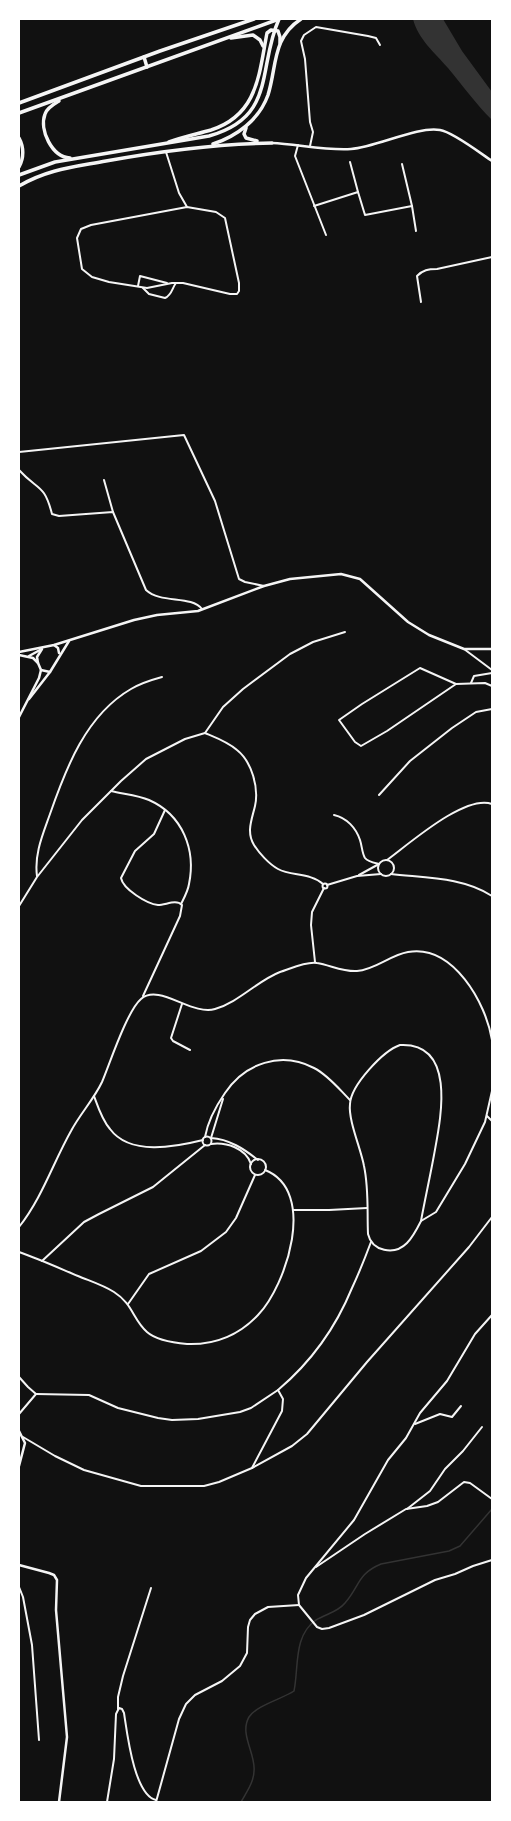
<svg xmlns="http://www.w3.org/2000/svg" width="511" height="1821" viewBox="0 0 511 1821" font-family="Mulish,sans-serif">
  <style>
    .water { fill: #333 }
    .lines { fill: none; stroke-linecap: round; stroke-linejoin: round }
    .stream { stroke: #333; stroke-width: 1.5 }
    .minor { stroke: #f5f5f5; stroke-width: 2 }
    .tertiary { stroke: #f5f5f5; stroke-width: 2.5 }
    .trunk { stroke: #f5f5f5; stroke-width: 3.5 }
  </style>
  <rect width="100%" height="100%" fill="#111"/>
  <path class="water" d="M413,19H443L462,51L492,92V120C476,104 463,86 448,68C435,53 418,39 413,19Z"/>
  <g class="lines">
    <path class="stream" d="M241,1802C246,1793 254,1782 254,1771C256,1754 239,1734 249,1717C257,1705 282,1699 294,1691C299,1667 293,1636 316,1620C326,1614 338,1612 345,1603C360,1586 357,1574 381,1564L449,1551L460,1546L492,1509"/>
    <g class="minor">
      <polyline points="298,145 295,156 326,235"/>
      <polyline points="310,146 313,132 310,122 305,59 301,41 304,35 316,27 368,36 376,38 380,45"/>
      <polyline points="166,152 179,193 187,207"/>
      <polyline points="350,162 358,192"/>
      <polyline points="402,164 412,206"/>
      <polyline points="314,206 358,192 365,215 412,206 416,231"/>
      <polygon points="187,207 216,212 225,218 239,283 239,291 237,294 230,294 183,283 172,283 147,288 109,282 92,277 82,269 77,238 81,229 91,225"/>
      <polyline points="138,286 140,276 167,283"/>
      <path d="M143,288L149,294L165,298C172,295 172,288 176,283"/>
      <path d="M421,302L417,276C423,270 428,269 437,269L492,257"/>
      <polyline points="19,452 184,435 215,501 239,579 245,582 264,586"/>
      <path d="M19,470C38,491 44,483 52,514L59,516L113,512L146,590C161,604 191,595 202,609"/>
      <polyline points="104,480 113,512"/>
      <polyline points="464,649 492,670"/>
      <polyline points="471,683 474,676 492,673"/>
      <polyline points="456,684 420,668 362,704 339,720 355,742 361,746 387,731 456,684 485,683 492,686"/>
      <path d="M205,733C217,738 228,742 237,750C252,762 259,788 255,806C252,819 246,832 254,845C259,853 269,864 278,869C291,876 311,873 323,884"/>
      <path d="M111,791C123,794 138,795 149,800C183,815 196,850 189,884C188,891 184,898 181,904"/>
      <polyline points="379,795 410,761 452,728 476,712 492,709"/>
      <path d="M334,815C347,818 356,828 360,840C362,846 362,853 365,858C368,862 375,863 379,864"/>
      <path d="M387,860C409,844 465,794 492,804"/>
      <circle cx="386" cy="868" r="8"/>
      <path d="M391,874C425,878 463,877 492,896"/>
      <polyline points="359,875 379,864"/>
      <path d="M37,876C34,854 43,834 50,814C66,768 86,715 131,689C141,683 151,680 162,677"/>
      <circle cx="325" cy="886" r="2.5"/>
      <polyline points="327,885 357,876 381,874"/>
      <polyline points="19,906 37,877 82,820 121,781 146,759 185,739 205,733 223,707 243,689 290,654 313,642 345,632"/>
      <polyline points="315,962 311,925 312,912 324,888"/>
      <path d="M143,996L180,916L182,905C176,899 166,905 158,905C147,904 123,889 121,878L135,851L154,834L165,810"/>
      <polyline points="182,1004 171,1038 173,1041 190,1050"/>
      <path d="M400,1045C458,1042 440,1122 434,1155C430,1177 425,1199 421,1221C417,1229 413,1237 407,1243C394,1256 372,1251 368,1234C367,1212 369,1189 364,1166C361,1149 348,1120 350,1104C351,1085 383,1051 400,1045Z"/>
      <path d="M94,1096C98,1107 102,1120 110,1129C130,1156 175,1147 203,1140"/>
      <path d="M223,1099L211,1138C229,1139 244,1149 258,1160"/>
      <polyline points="487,1116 492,1121"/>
      <circle cx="207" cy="1141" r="4.5"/>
      <path d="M205,1137C208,1120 216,1106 225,1093C245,1063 281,1051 314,1068C328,1075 339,1089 350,1100"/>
      <path d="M211,1144C226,1142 246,1148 251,1164"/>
      <circle cx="258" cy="1167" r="8"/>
      <polyline points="293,1210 329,1210 367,1208"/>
      <polyline points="421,1221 436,1212 465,1164 485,1122 492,1091"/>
      <path d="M19,1227C42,1198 53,1163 71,1131C80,1114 94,1099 102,1082C110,1063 127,1011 141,999C159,983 192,1016 215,1009C239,1002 257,981 280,972C290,969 306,961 317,963C330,965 343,972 357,971C375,970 390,955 408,952C453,944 486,1003 492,1040"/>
      <path d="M19,1252C39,1259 59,1268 78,1276C90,1281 103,1285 114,1292C133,1304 133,1320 147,1332C156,1340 175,1343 187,1344C214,1345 239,1335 258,1315C286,1286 318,1191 265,1170"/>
      <polyline points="42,1261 84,1222 99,1214 153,1187 205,1145"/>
      <polyline points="128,1304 149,1274 201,1251 226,1232 236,1218 255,1175"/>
      <polyline points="492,1315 475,1334 447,1381 420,1413 406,1438 388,1460 354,1520 306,1578 298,1595 299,1605 317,1627 322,1629 329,1628 364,1615 435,1580 455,1574 473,1566 492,1560"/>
      <polyline points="19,1377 28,1387 36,1394 19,1414"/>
      <polyline points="36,1394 89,1395 118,1408 158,1418 172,1420 198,1419 240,1412 251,1408 278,1390"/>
      <polyline points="415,1424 440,1414 452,1417 461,1406"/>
      <polyline points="23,1437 55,1456 84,1470 141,1486 204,1486 219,1482 252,1468 292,1446 307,1434 367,1362 469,1247 492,1217"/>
      <path d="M252,1468L282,1411L283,1399L278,1390C310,1363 336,1327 352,1288C359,1273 365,1258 371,1242"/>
      <polyline points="407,1509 430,1491 445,1469 463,1451 482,1427"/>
      <polyline points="316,1567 365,1534 406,1509 427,1506 438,1502 464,1482 470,1483 492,1499"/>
      <polyline points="19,1587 23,1597 32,1645 39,1740"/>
      <polyline points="118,1709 118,1697 123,1676 151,1588"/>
      <path d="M107,1802L114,1759L116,1714L119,1708L122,1709L124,1713C127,1732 134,1795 156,1800"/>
      <polyline points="156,1802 179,1719 186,1704 195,1695 222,1681 240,1666 247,1653 248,1627 250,1620 255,1614 268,1607 299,1605"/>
    </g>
    <g class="tertiary">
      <path d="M272,143C296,144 328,151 351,149C377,147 417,126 440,130C453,132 480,153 492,161"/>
      <polyline points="54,645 58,648 59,653"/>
      <polyline points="19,652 54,645 134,620 157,615 198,611 264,586 290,579 341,574 360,579 408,622 429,635 464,649 492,649"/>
      <polyline points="19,655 33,658 38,663 41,670 39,678 19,717"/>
      <polyline points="29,656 40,650"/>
      <polyline points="38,663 37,657 42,649"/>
      <polyline points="41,670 50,672"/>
      <polyline points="29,699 50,672 69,641"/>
      <polyline points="19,1431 25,1443 19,1466"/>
      <polyline points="19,1565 49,1573 54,1575 57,1580 56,1610 67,1737 59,1802"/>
    </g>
    <g class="trunk">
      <polyline points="231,38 253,35 260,40 263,46"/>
      <polyline points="144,57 147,67"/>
      <path d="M59,101C54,104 47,108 45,114C39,130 52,157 70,158"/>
      <polyline points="19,103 160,51 254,19"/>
      <polyline points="19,113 279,19"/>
      <polyline points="246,128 244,134 246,138 257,141"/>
      <path d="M19,138C24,147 24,158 19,167"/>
      <path d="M169,142C183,137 197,134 211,130C258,115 259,74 267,33L271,30L278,31L280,37V43"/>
      <path d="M213,144C237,136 259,120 268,95C277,66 272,38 301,19"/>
      <path d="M19,175L55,162L209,136C277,117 257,68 279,19"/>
      <path d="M19,186C48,169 74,167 106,161C161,151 216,144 272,143"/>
    </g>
  </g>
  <rect width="511" height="1821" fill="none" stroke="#ffffff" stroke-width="40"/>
</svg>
